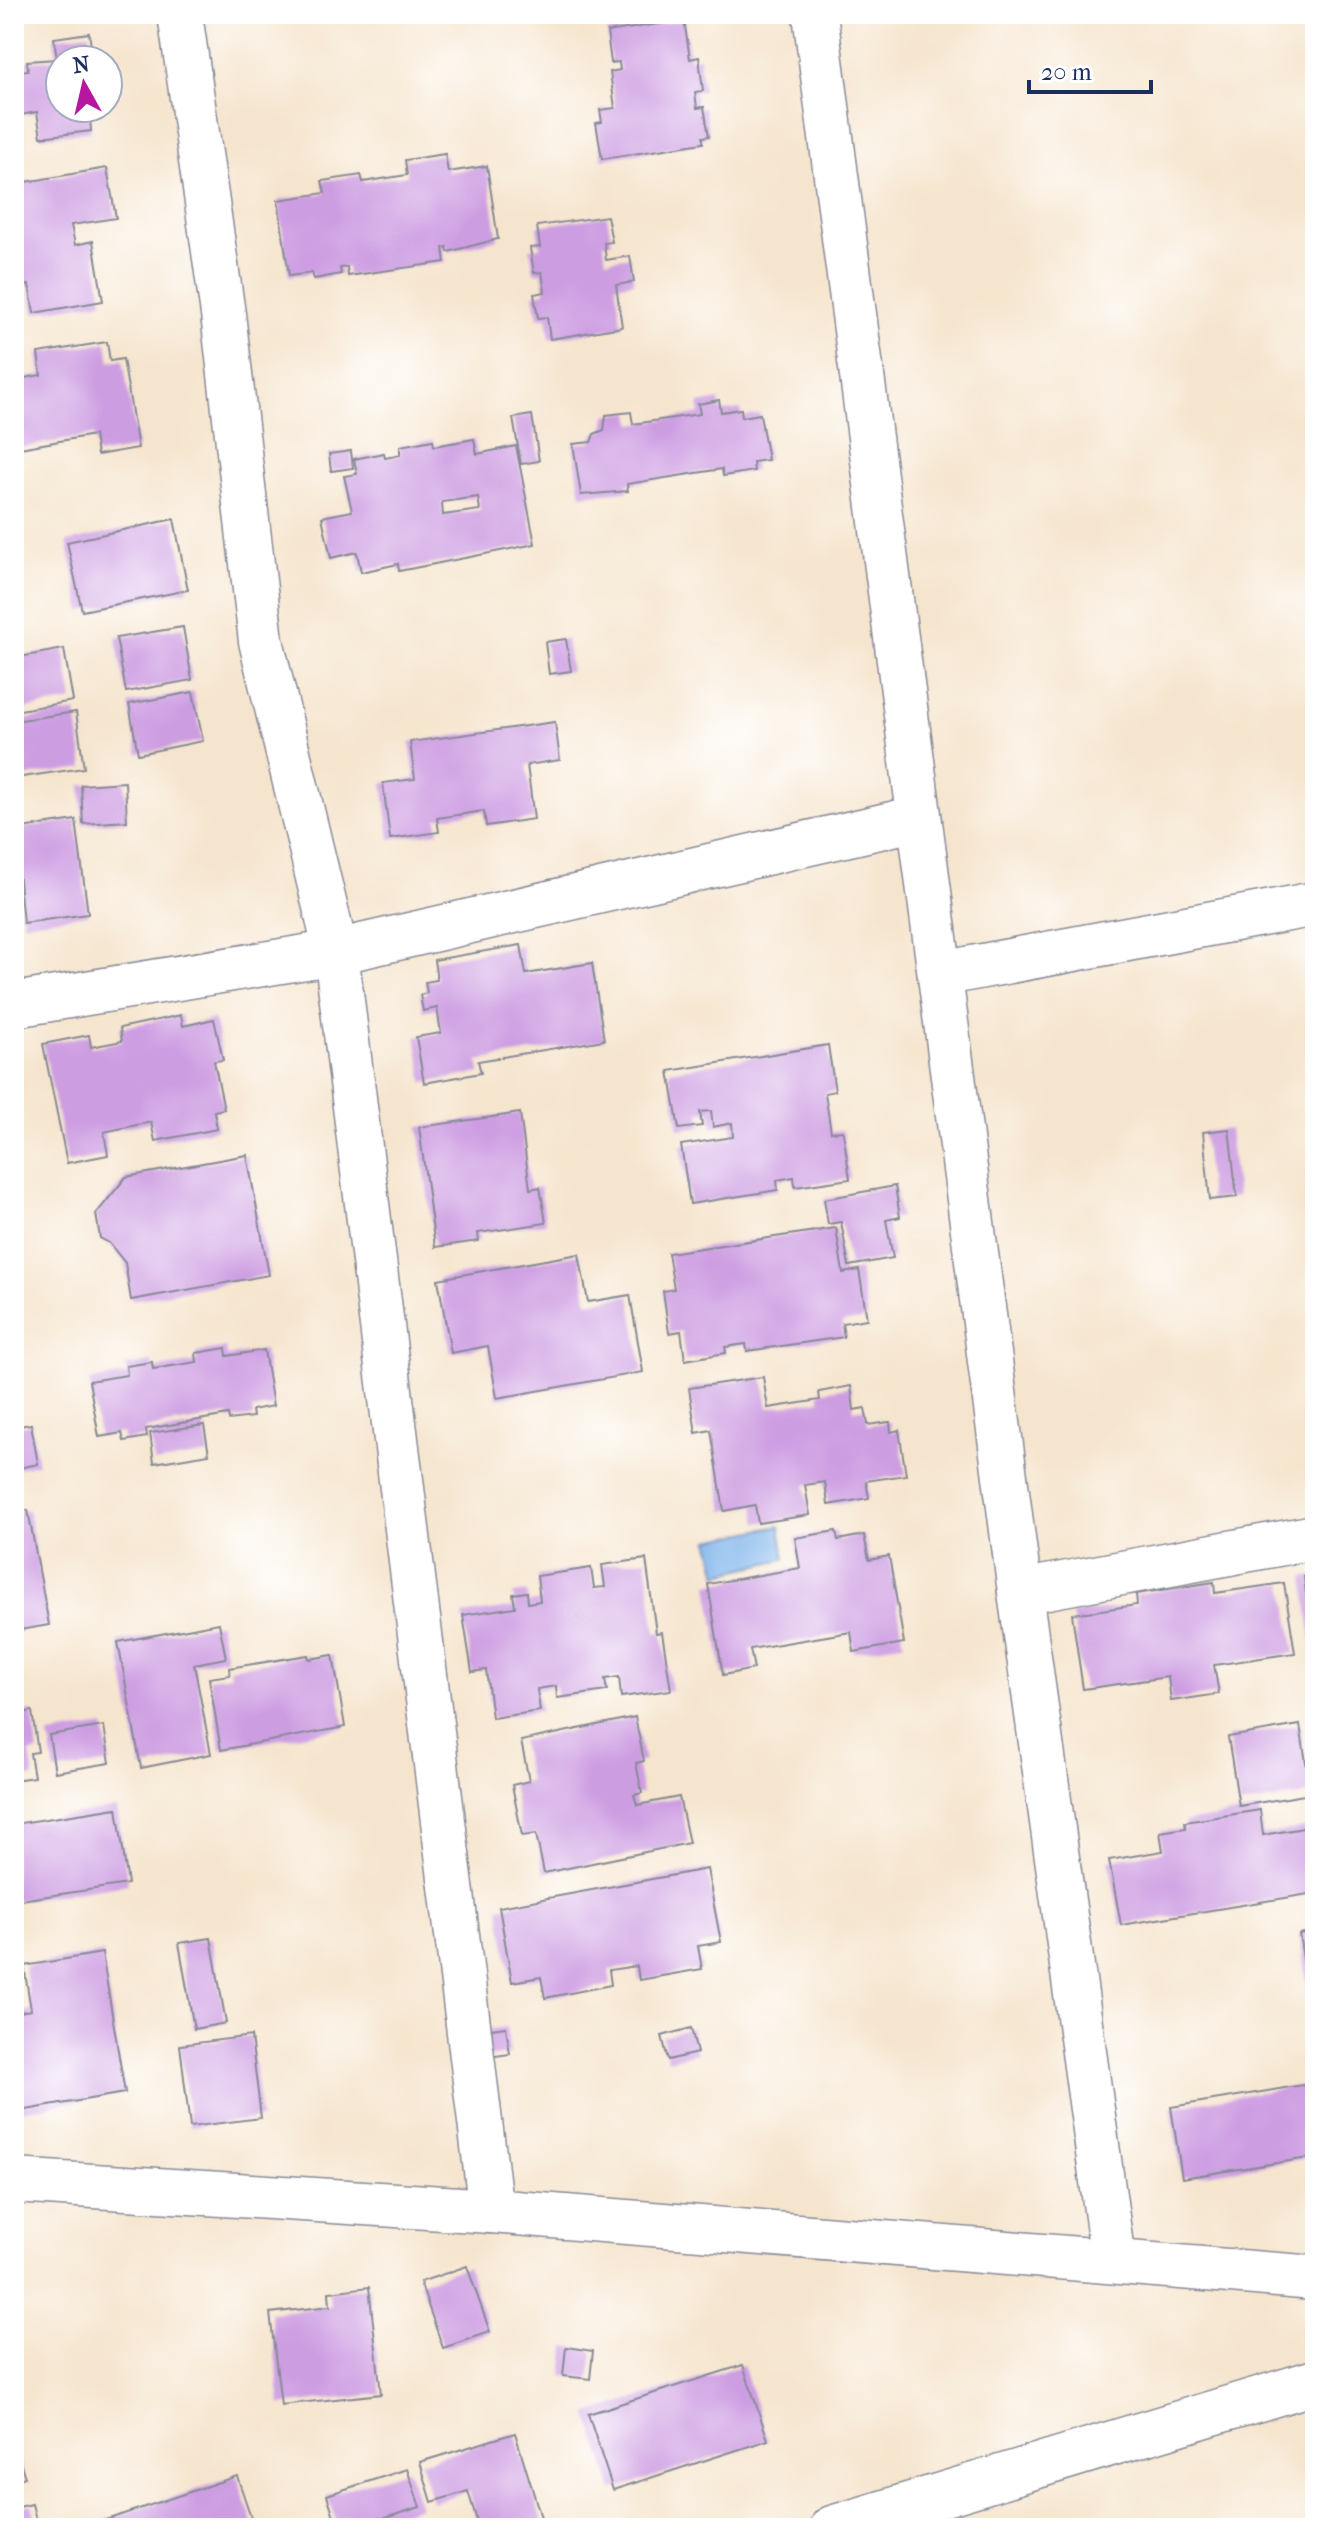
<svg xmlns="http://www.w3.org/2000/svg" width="1329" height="2542" viewBox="0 0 1329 2542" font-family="'IM FELL French Canon',serif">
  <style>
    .water { fill: #7cb2ea; stroke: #4c70a4; stroke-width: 2 }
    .building { fill: #cd9de2; fill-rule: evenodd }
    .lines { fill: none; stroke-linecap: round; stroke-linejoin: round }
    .minor-casing { stroke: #888a96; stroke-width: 47 }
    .minor { stroke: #fff; stroke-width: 44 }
  </style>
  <rect width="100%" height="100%" fill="#fff"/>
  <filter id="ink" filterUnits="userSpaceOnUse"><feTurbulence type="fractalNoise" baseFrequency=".0125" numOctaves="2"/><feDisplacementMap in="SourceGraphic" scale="16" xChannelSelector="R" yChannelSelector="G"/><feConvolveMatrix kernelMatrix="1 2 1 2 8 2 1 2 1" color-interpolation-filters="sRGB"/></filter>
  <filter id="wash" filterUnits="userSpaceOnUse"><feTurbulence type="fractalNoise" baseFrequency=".006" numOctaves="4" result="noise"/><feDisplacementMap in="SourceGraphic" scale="32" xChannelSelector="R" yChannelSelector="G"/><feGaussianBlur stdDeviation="1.8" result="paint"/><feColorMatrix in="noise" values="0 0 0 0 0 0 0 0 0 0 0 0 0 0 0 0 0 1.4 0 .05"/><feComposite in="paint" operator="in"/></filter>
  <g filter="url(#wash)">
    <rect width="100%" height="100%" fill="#f6e5ce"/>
    <polygon class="water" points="780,1526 785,1559 718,1574 709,1540"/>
    <g id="blocks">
      <g class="building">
        <polygon points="684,20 690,59 699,57 703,91 695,92 697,108 704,107 709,136 703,137 703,143 602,159 596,123 602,122 600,110 615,108 610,72 620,70 619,62 611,63 607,32"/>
        <polygon points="89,33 93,60 60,60 60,108 101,108 102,114 90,116 91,131 41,137 37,112 20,115 25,143 14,145 14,72 28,70 27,61 57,59 54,38"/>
        <polygon points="445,154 448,172 487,166 498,239 448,252 447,247 443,248 445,262 348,276 347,267 340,268 341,274 314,279 312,273 289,276 278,200 325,193 322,181 361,175 363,182 407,175 405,160"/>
        <polygon points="107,168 116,218 71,225 75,245 93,241 103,301 34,313 29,285 21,287 22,297 14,299 14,184"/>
        <polygon points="607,216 612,242 604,243 606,260 630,256 634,282 616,285 622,327 550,339 547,317 538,318 534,294 545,292 542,272 534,273 530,248 540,247 537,226"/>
        <polygon points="107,342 110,361 123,359 138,448 97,455 94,435 14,449 14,380 41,375 38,353"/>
        <polygon points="719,400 721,412 741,409 742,417 760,414 768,460 753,462 754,471 723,476 722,469 627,484 628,491 581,495 573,444 591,442 594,434 604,430 606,415 631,412 633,424 700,414 698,404"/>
        <polygon points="532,415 539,461 521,464 513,418"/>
        <path d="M474,439L477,454L516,446L535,544L399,571L398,564L361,572L357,552L331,558L322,517L352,511L344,476L357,474L354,459L384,453L385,458L400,455V446L433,440L434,446ZM478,497L480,510L443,515L442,502Z"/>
        <polygon points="351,451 353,468 331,471 329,454"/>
        <polygon points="174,519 188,590 82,611 67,542"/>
        <polygon points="183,627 192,680 126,692 116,638"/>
        <polygon points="566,639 571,671 549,674 545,642"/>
        <polygon points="64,649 73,701 14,711 14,658"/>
        <polygon points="193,692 203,741 138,754 129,704"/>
        <polygon points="76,712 84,768 15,778 14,721"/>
        <polygon points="555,722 560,760 527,765 534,819 486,826 484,811 437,818 439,832 390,839 383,783 415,779 410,742"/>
        <polygon points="125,782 127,821 83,824 81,785"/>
        <polygon points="76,820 88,914 23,923 14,829"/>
        <polygon points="521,945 526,974 592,963 604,1040 478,1061 481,1073 424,1083 416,1037 441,1033 437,1008 423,1011 420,995 427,993 425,982 437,980 434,960"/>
        <polygon points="181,1015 183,1026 214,1019 223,1060 214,1061 224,1109 214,1111 217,1129 155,1141 151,1122 104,1132 108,1155 67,1163 43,1044 89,1035 91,1047 122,1041 120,1028"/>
        <polygon points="828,1045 835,1091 825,1093 831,1132 843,1131 850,1179 795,1187 794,1177 777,1180 778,1190 690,1204 681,1145 733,1137 732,1123 713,1127 711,1111 700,1112 702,1126 679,1129 669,1071"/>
        <polygon points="520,1113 530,1189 540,1187 546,1223 478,1233 479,1241 435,1247 419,1127"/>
        <polygon points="1229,1129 1237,1197 1210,1200 1203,1132"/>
        <polygon points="247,1155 269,1275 131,1300 125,1263 109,1243 100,1238 96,1214 126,1177"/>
        <polygon points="895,1186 900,1217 886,1220 893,1258 849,1266 841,1222 828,1224 824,1199"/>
        <polygon points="836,1228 843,1273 859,1270 867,1319 842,1323 844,1337 747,1351 746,1344 725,1347 726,1353 685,1360 681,1331 669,1333 663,1291 674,1289 668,1253"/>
        <polygon points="579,1254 588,1302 630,1295 643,1372 497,1398 488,1346 451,1353 438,1279"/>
        <polygon points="226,1348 227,1356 264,1350 273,1406 252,1410 253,1417 229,1420 228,1415 146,1429 147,1437 124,1441 122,1433 99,1437 89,1381 127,1375 126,1366 152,1362 153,1369 197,1362 196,1353"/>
        <polygon points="763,1377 768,1408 820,1400 819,1392 851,1386 854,1410 865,1408 868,1425 890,1422 891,1432 899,1430 906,1475 866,1481 869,1498 828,1505 825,1482 805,1485 810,1515 758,1523 755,1505 724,1511 711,1430 696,1433 689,1388"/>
        <polygon points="31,1424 38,1464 14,1469 14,1427"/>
        <polygon points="204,1425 209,1454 154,1463 150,1433"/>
        <polygon points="28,1510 49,1625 14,1631 14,1512"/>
        <polygon points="836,1531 838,1540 864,1535 869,1560 889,1556 904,1643 854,1652 851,1632 750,1649 754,1669 723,1675 708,1584 800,1568 795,1538"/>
        <polygon points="646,1559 656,1633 662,1632 671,1690 621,1697 619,1677 605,1679 607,1691 557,1698 556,1686 537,1689 540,1711 492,1718 486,1670 472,1672 463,1615 515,1607 513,1594 527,1592 528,1603 540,1601 537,1576 591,1568 594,1588 605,1587 602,1565"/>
        <polygon points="1315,1576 1315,1651 1313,1651 1304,1577"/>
        <polygon points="1214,1582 1215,1593 1284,1583 1295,1653 1214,1665 1219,1694 1171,1701 1168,1677 1083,1689 1072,1614 1137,1605 1136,1594"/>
        <polygon points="219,1623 226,1658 194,1664 211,1754 141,1768 118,1642"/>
        <polygon points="308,1655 309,1659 333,1655 345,1727 221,1750 209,1678 230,1675 229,1668"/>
        <polygon points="32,1711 38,1752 30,1753 34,1777 14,1780 14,1715"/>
        <polygon points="635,1717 644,1761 636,1763 642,1793 634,1795 637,1805 679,1797 689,1843 544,1873 536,1834 522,1836 512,1785 529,1781 521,1741"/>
        <polygon points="1300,1725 1311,1794 1239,1806 1228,1737"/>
        <polygon points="104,1726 110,1763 55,1772 49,1735"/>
        <polygon points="117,1808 128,1884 14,1901 14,1824"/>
        <polygon points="1260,1810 1263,1835 1309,1827 1315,1893 1121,1925 1109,1860 1163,1851 1160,1832 1186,1828 1185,1822"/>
        <polygon points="707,1869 721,1942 698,1946 702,1969 639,1980 637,1966 609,1970 611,1985 545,1998 541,1977 512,1982 499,1907"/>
        <polygon points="1315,1931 1315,1993 1309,1994 1299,1934"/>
        <polygon points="211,1938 226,2023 194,2029 179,1943"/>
        <polygon points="102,1953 125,2093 14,2112 14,2013 31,2010 24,1966"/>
        <polygon points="506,2027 510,2054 481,2058 477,2031"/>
        <polygon points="691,2028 697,2053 668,2060 662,2036"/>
        <polygon points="251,2036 261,2118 190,2127 180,2045"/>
        <polygon points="1315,2083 1315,2157 1182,2178 1171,2107"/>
        <polygon points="467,2266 490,2332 443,2348 420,2282"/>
        <polygon points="369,2287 381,2394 281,2405 270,2313 330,2306 329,2292"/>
        <polygon points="566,2347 593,2351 590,2379 563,2376"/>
        <polygon points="743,2365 768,2440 613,2490 588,2414"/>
        <polygon points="515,2433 543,2524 529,2528 479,2528 468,2491 432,2502 420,2462"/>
        <polygon points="14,2446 25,2477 14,2481"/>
        <polygon points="407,2469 420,2507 385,2518 388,2528 338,2528 327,2495"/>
        <polygon points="237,2476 254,2526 248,2528 82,2528"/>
        <polygon points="32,2504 38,2528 14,2528 14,2508"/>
      </g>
    </g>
  </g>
  <g filter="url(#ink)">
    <use href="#blocks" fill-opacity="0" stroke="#888a96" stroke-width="2"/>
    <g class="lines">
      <g class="minor-casing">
        <g id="minor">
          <polyline points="180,14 223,314 261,641 336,952 491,2211"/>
          <polyline points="815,14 1020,1592 1113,2260"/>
          <polyline points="940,974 1315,904"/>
          <polyline points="14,1005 336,952 918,818"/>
          <polyline points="1020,1592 1315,1537"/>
          <polyline points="14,2181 491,2211 1315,2278"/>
          <polyline points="832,2528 1315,2382"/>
        </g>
      </g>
      <use href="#minor" class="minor"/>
    </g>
  </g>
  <rect width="1329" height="2542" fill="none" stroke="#fff" stroke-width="48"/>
  <g transform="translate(84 84) rotate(352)"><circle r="38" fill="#ffffff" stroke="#a4acbf" stroke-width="2"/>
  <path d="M0-6L14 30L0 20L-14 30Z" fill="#b5179e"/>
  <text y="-12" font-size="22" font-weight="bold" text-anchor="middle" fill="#1b2f5e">N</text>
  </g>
  <path d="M1029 80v12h122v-12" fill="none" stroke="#1b2f5e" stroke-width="4"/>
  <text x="1041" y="80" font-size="24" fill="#1b2f5e" stroke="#ffffff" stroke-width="6" paint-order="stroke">20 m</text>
</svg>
